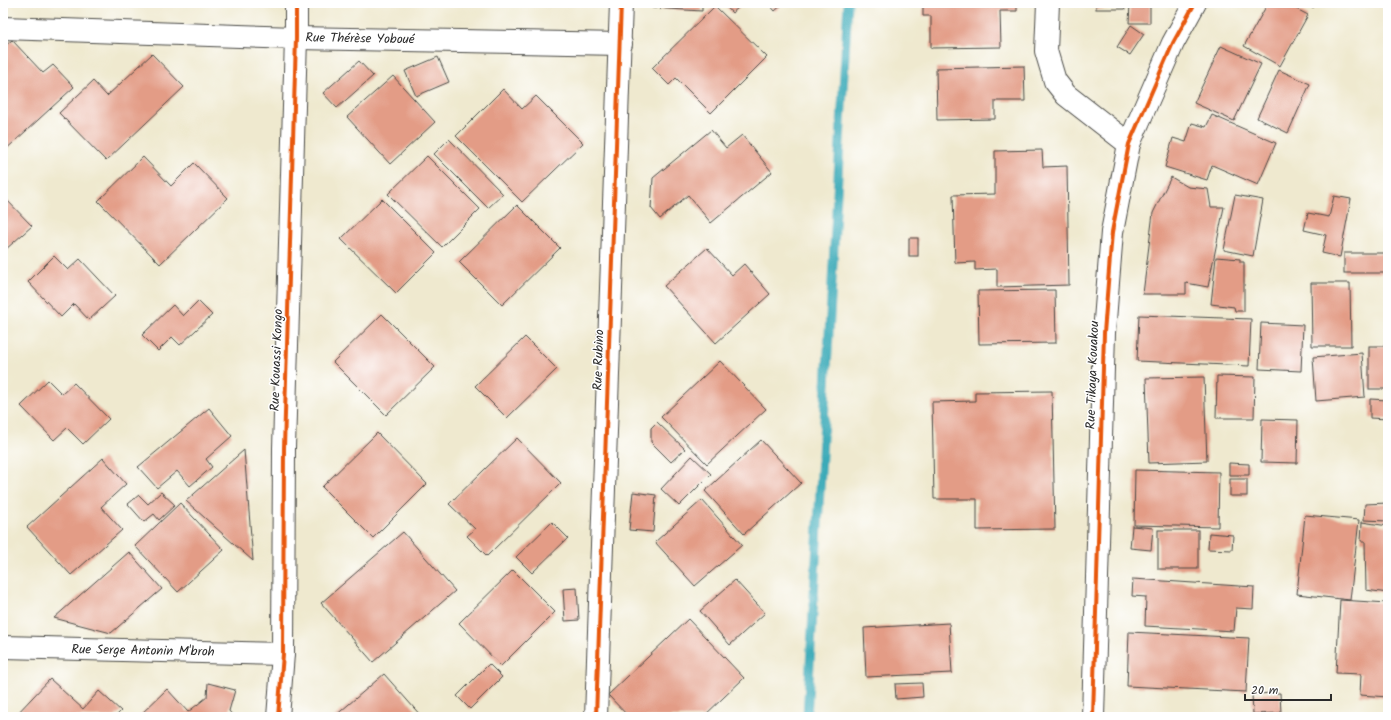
<svg xmlns="http://www.w3.org/2000/svg" width="1391" height="720" viewBox="0 0 1391 720" font-family="Kalam,sans-serif">
  <style>
    .lines { fill: none; stroke-linecap: round; stroke-linejoin: round }
    .stream { stroke: #3baab8; stroke-width: 9 }
    .building { fill: #e39c86 }
    .street-casing { stroke: #484844; stroke-width: 24 }
    .street { stroke: #fff; stroke-width: 22 }
    .cycleway-casing { stroke: #fff; stroke-width: 6 }
    .cycleway { stroke: #e8590c; stroke-width: 4 }
    .labels { text-anchor: middle; dominant-baseline: central; stroke-width: 3; stroke-linejoin: round; paint-order: stroke }
    .street-label { font-size: 13px; fill: #2b2b2b; stroke: #fff }
  </style>
  <rect width="100%" height="100%" fill="#fff"/>
  <filter id="ink" filterUnits="userSpaceOnUse"><feTurbulence type="fractalNoise" baseFrequency=".025" numOctaves="2"/><feDisplacementMap in="SourceGraphic" scale="8" xChannelSelector="R" yChannelSelector="G"/><feConvolveMatrix kernelMatrix="1 2 1 2 8 2 1 2 1" color-interpolation-filters="sRGB"/></filter>
  <filter id="wash" filterUnits="userSpaceOnUse"><feTurbulence type="fractalNoise" baseFrequency=".012" numOctaves="4" result="noise"/><feDisplacementMap in="SourceGraphic" scale="16" xChannelSelector="R" yChannelSelector="G"/><feGaussianBlur stdDeviation="0.9" result="paint"/><feColorMatrix in="noise" values="0 0 0 0 0 0 0 0 0 0 0 0 0 0 0 0 0 1.4 0 .05"/><feComposite in="paint" operator="in"/></filter>
  <g filter="url(#wash)">
    <rect width="100%" height="100%" fill="#efe9cf"/>
    <g class="lines">
      <polyline class="stream" points="807,717 848,3"/>
    </g>
    <g id="blocks">
      <g class="building">
        <polygon points="652,3 702,3 702,11 652,8"/>
        <polygon points="723,3 744,3 732,13"/>
        <polygon points="768,3 784,3 775,11"/>
        <polygon points="923,3 1017,3 1017,11 1000,11 1001,47 931,48 931,16 923,16"/>
        <rect x="1096" y="3" width="29" height="6"/>
        <polygon points="1130,3 1150,3 1150,23 1129,23"/>
        <polygon points="1268,3 1285,3 1308,15 1280,66 1244,46"/>
        <polygon points="1308,3 1318,3 1313,8"/>
        <polygon points="715,6 767,57 711,113 676,78 669,85 652,68"/>
        <polygon points="1131,25 1144,34 1130,55 1117,47"/>
        <polygon points="12,40 43,73 53,65 74,87 3,152 3,48"/>
        <polygon points="1221,46 1261,64 1234,121 1194,103"/>
        <polygon points="152,54 184,87 106,161 59,113 93,81 107,96"/>
        <polygon points="438,57 449,82 416,96 405,71"/>
        <polygon points="359,61 373,76 337,108 323,93"/>
        <polygon points="1024,66 1025,101 995,101 995,119 937,120 936,68"/>
        <polygon points="1279,70 1310,84 1288,133 1257,118"/>
        <polygon points="393,76 435,122 390,164 347,117"/>
        <polygon points="503,89 522,109 536,96 583,143 522,202 456,136"/>
        <polygon points="1212,115 1276,143 1258,185 1212,165 1207,180 1165,167 1173,138 1186,142 1192,123 1206,127"/>
        <polygon points="711,130 726,148 742,135 772,172 711,223 688,195 660,219 651,208 653,178"/>
        <polygon points="449,139 503,194 488,208 434,154"/>
        <polygon points="1042,150 1043,167 1067,166 1069,285 997,287 997,269 975,270 975,262 955,263 953,195 995,194 995,151"/>
        <polygon points="427,156 480,209 442,247 388,194"/>
        <polygon points="143,157 171,186 194,163 228,198 160,264 98,201"/>
        <polygon points="1171,177 1188,187 1208,189 1211,207 1224,207 1208,287 1186,283 1186,294 1143,294 1153,213"/>
        <polygon points="1235,195 1263,200 1253,256 1224,250"/>
        <polygon points="3,196 32,226 5,250 3,248"/>
        <polygon points="1334,196 1351,199 1340,257 1322,253 1326,235 1304,230 1308,213 1329,217"/>
        <polygon points="382,199 436,253 396,293 341,239"/>
        <polygon points="517,205 560,248 502,305 459,262"/>
        <rect x="909" y="238" width="9" height="18"/>
        <polygon points="707,248 732,275 744,264 770,294 716,343 664,286"/>
        <rect x="1344" y="253" width="44" height="20"/>
        <polygon points="54,256 68,270 80,259 115,296 89,320 74,304 61,317 28,282"/>
        <polygon points="1216,257 1240,259 1240,262 1244,262 1244,311 1235,311 1234,307 1211,304"/>
        <polygon points="1311,283 1350,283 1351,346 1312,346"/>
        <polygon points="1055,290 1056,343 979,344 978,291"/>
        <polygon points="198,301 212,315 180,345 172,337 158,351 142,335 173,305 183,316"/>
        <polygon points="382,314 435,367 386,415 333,362"/>
        <polygon points="1139,315 1251,319 1249,366 1137,361"/>
        <polygon points="1261,323 1303,325 1301,371 1259,369"/>
        <polygon points="525,337 557,369 507,418 475,386"/>
        <rect x="1369" y="346" width="19" height="43"/>
        <polygon points="1362,353 1365,397 1316,401 1313,357"/>
        <polygon points="720,361 766,409 707,464 661,417"/>
        <polygon points="1217,376 1255,377 1254,418 1216,418"/>
        <polygon points="1204,377 1207,461 1149,463 1146,378"/>
        <polygon points="48,380 62,394 74,383 109,419 83,444 67,428 54,440 21,406"/>
        <polygon points="1052,391 1055,529 977,530 977,499 934,499 932,402 975,401 975,392"/>
        <polygon points="1370,399 1388,400 1388,419 1370,418"/>
        <polygon points="209,408 232,436 206,459 212,467 190,486 177,471 157,488 138,467"/>
        <polygon points="1262,419 1298,420 1297,463 1261,462"/>
        <polygon points="657,422 685,449 671,462 651,442 651,428"/>
        <polygon points="377,433 427,484 373,538 322,487"/>
        <polygon points="517,438 561,483 487,556 467,536 475,529 449,504"/>
        <polygon points="761,440 801,483 744,534 705,491"/>
        <polygon points="244,450 253,561 186,501"/>
        <polygon points="692,456 711,474 679,506 661,489"/>
        <polygon points="103,458 126,484 101,507 122,530 71,575 27,527"/>
        <polygon points="1229,463 1249,464 1249,475 1229,475"/>
        <polygon points="1135,470 1219,472 1218,527 1134,525"/>
        <rect x="1230" y="479" width="17" height="17"/>
        <polygon points="161,492 175,505 159,520 154,514 144,522 128,504 139,495 148,504"/>
        <polygon points="633,492 656,495 653,532 629,530"/>
        <polygon points="702,500 742,545 695,586 655,542"/>
        <polygon points="180,503 224,550 178,592 135,546"/>
        <polygon points="1388,503 1388,521 1364,520 1365,504"/>
        <polygon points="1305,515 1359,520 1350,600 1297,594"/>
        <polygon points="552,522 568,538 532,573 516,557"/>
        <polygon points="1362,522 1388,526 1388,593 1366,590 1365,541 1361,541"/>
        <polygon points="1132,526 1153,528 1151,550 1130,548"/>
        <rect x="1158" y="530" width="40" height="39"/>
        <polygon points="403,532 455,591 373,662 321,603"/>
        <polygon points="1209,533 1233,535 1232,550 1208,549"/>
        <polygon points="129,552 162,589 111,633 54,618"/>
        <polygon points="513,570 555,612 501,666 459,623"/>
        <polygon points="1133,579 1254,587 1253,609 1236,608 1234,631 1145,626 1146,597 1132,596"/>
        <polygon points="735,580 765,613 730,645 700,611"/>
        <polygon points="577,588 579,620 565,621 563,589"/>
        <polygon points="1340,600 1388,603 1388,697 1360,695 1361,674 1336,673"/>
        <polygon points="688,619 744,678 703,717 629,717 608,695"/>
        <polygon points="949,623 952,673 866,677 864,628"/>
        <polygon points="1129,632 1249,638 1246,692 1127,686"/>
        <polygon points="489,664 502,677 470,709 457,696"/>
        <polygon points="384,674 422,717 334,717"/>
        <polygon points="50,679 83,709 99,691 121,711 115,717 14,717"/>
        <polygon points="208,683 235,690 229,711 234,717 138,717 167,689 188,712 207,697"/>
        <polygon points="922,683 923,697 896,699 895,684"/>
        <polygon points="1280,693 1281,713 1253,714 1252,694"/>
      </g>
    </g>
  </g>
  <g filter="url(#ink)">
    <use href="#blocks" fill-opacity="0" stroke="#484844" stroke-width="1"/>
    <g class="lines">
      <g class="street-casing">
        <g id="street">
          <polyline points="1048,3 1046,51 1055,81 1066,95 1129,144"/>
          <polyline points="3,28 296,38 621,44"/>
          <polyline points="3,647 283,654"/>
          <polyline points="278,717 283,654 284,448 296,38 296,3"/>
          <polyline points="596,717 621,3"/>
          <polyline points="1093,717 1104,333 1112,232 1129,144 1173,43 1195,3"/>
        </g>
      </g>
      <use href="#street" class="street"/>
      <g class="cycleway-casing">
        <g id="cycleway">
          <polyline points="278,717 283,654 284,448 296,38 296,3"/>
          <polyline points="596,717 621,3"/>
          <polyline points="1093,717 1104,333 1112,232 1129,144 1173,43 1195,3"/>
        </g>
      </g>
      <use href="#cycleway" class="cycleway"/>
    </g>
  </g>
  <g class="labels">
    <g class="street-label">
      <text transform="translate(360 39) rotate(1)">Rue Thérèse Yoboué</text>
      <text transform="translate(277 360) rotate(-88)">Rue Kouassi Kongo</text>
      <text transform="translate(599 360) rotate(-88)">Rue Rubino</text>
      <text transform="translate(1093 375) rotate(-88)">Rue Tikaya Kouakou</text>
      <text transform="translate(143 651) rotate(1)">Rue Serge Antonin M'broh</text>
    </g>
  </g>
  <rect width="1391" height="720" fill="none" stroke="#fff" stroke-width="16"/>
  <path d="M1245 694v6h86v-6" fill="none" stroke="#2b2b2b" stroke-width="2"/>
  <text x="1251" y="694" font-size="12" fill="#2b2b2b" stroke="#ffffff" stroke-width="3" paint-order="stroke">20 m</text>
</svg>
